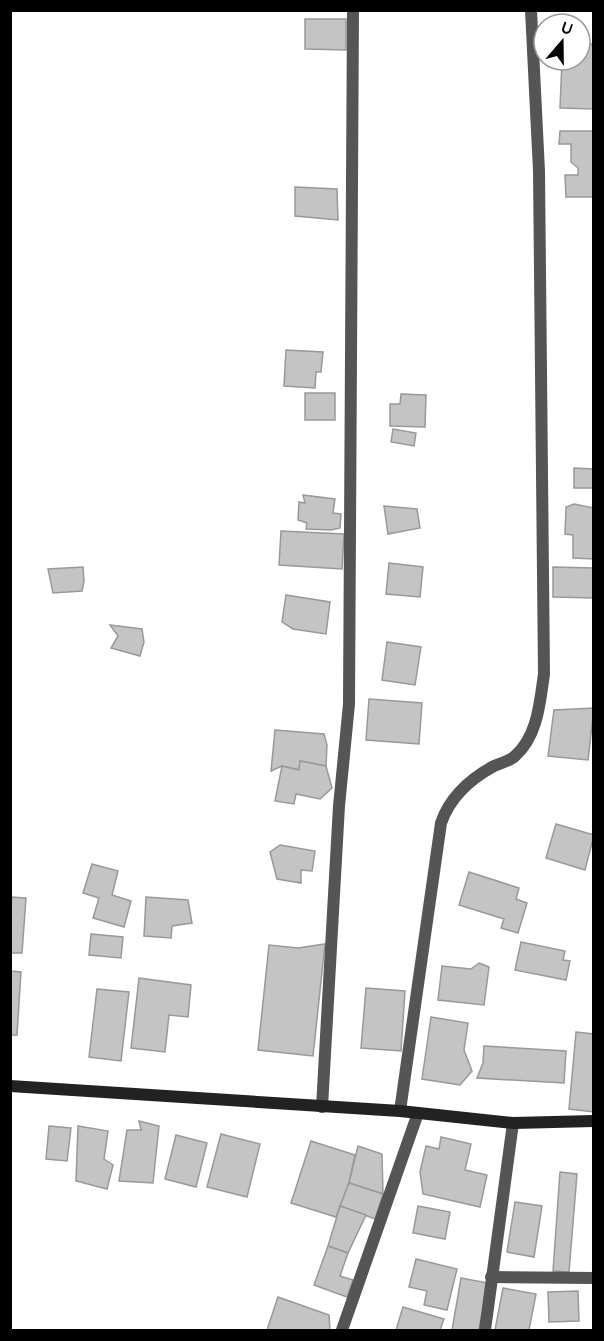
<svg xmlns="http://www.w3.org/2000/svg" width="604" height="1341" viewBox="0 0 604 1341" font-family="Quicksand,sans-serif">
  <style>
    .building { fill: #c4c4c4; stroke: #999; stroke-width: 1.5 }
    .lines { fill: none; stroke-linecap: round; stroke-linejoin: round }
    .street { stroke: #555; stroke-width: 12 }
    .secondary { stroke: #222; stroke-width: 12 }
  </style>
  <rect width="100%" height="100%" fill="#fff"/>
  <g class="building">
    <polygon points="305,19 346,19 346,50 305,49"/>
    <polygon points="580,44 594,44 594,109 560,108 562,60 580,60"/>
    <polygon points="560,131 594,131 594,197 566,197 565,175 578,175 578,168 571,162 571,144 559,144"/>
    <polygon points="295,187 337,189 338,220 295,216"/>
    <polygon points="286,350 323,352 321,372 316,372 315,388 284,386"/>
    <rect x="305" y="393" width="30" height="27"/>
    <polygon points="401,394 426,395 425,427 390,426 390,404 400,404"/>
    <polygon points="393,429 416,433 414,446 391,442"/>
    <polygon points="574,468 594,469 594,488 574,488"/>
    <polygon points="303,495 335,499 333,513 341,514 340,528 331,530 306,529 307,523 298,520 299,502 305,503"/>
    <polygon points="574,504 594,508 594,559 573,558 573,535 565,534 566,507"/>
    <polygon points="384,506 417,509 420,528 388,534"/>
    <polygon points="281,531 344,534 342,569 279,565"/>
    <polygon points="389,563 423,567 420,597 386,594"/>
    <polygon points="83,567 84,581 82,591 53,593 48,569"/>
    <polygon points="553,567 594,568 594,598 553,597"/>
    <polygon points="286,595 330,602 326,634 293,629 282,622"/>
    <polygon points="110,625 142,629 144,642 140,656 111,648 118,636"/>
    <polygon points="387,642 421,647 415,685 382,680"/>
    <polygon points="369,699 422,703 419,744 366,740"/>
    <polygon points="594,708 588,760 548,756 554,710"/>
    <polygon points="275,730 324,734 327,745 326,766 300,761 299,770 282,766 271,771"/>
    <polygon points="300,761 326,766 332,788 320,799 296,794 294,804 275,801 282,766 299,770"/>
    <polygon points="556,824 594,835 585,870 546,858"/>
    <polygon points="280,845 315,851 312,871 301,870 301,883 277,879 270,852"/>
    <polygon points="92,864 118,871 112,895 131,901 124,927 93,918 99,898 83,893"/>
    <polygon points="469,872 519,888 516,899 527,903 518,933 501,928 504,919 459,905"/>
    <polygon points="10,897 26,898 22,953 10,953"/>
    <polygon points="146,897 188,900 192,923 172,926 171,938 144,936"/>
    <polygon points="91,934 123,937 121,958 89,955"/>
    <polygon points="521,942 565,951 563,960 570,961 566,980 515,970"/>
    <polygon points="325,944 313,1056 258,1050 269,945 298,948"/>
    <polygon points="479,963 489,967 484,1005 438,1000 442,966 471,969"/>
    <polygon points="10,971 21,972 17,1035 10,1035"/>
    <polygon points="139,978 191,985 188,1017 169,1015 165,1052 131,1048"/>
    <polygon points="366,988 405,991 401,1051 361,1048"/>
    <polygon points="97,989 129,992 121,1061 89,1057"/>
    <polygon points="431,1017 468,1023 464,1050 472,1071 460,1085 422,1079"/>
    <polygon points="576,1032 594,1034 594,1112 569,1109"/>
    <polygon points="484,1046 566,1051 564,1083 477,1078 483,1063"/>
    <polygon points="139,1121 159,1126 153,1183 119,1181 127,1130 141,1130"/>
    <polygon points="49,1126 71,1128 67,1161 46,1159"/>
    <polygon points="78,1126 108,1131 104,1159 113,1165 107,1189 76,1181"/>
    <polygon points="221,1134 260,1144 247,1197 207,1187"/>
    <polygon points="176,1135 207,1143 196,1187 165,1179"/>
    <polygon points="441,1137 471,1144 465,1170 487,1175 480,1207 423,1194 420,1172 426,1146 439,1149"/>
    <polygon points="311,1141 355,1155 349,1183 336,1217 291,1203"/>
    <polygon points="358,1146 382,1154 383,1194 349,1183"/>
    <polygon points="560,1172 577,1174 569,1272 553,1271"/>
    <polygon points="349,1183 383,1194 375,1219 340,1206"/>
    <polygon points="515,1202 542,1206 534,1257 507,1252"/>
    <polygon points="340,1206 366,1215 348,1253 328,1246"/>
    <polygon points="418,1206 450,1212 445,1239 413,1233"/>
    <polygon points="328,1246 348,1253 340,1276 353,1280 347,1297 314,1285"/>
    <polygon points="416,1259 457,1269 447,1310 424,1305 427,1291 409,1287"/>
    <polygon points="461,1278 488,1283 479,1330 452,1330"/>
    <polygon points="503,1288 536,1294 529,1330 495,1330"/>
    <polygon points="578,1291 579,1321 549,1322 548,1292"/>
    <polygon points="278,1297 329,1315 330,1330 267,1330"/>
    <polygon points="403,1307 444,1319 440,1330 396,1330"/>
  </g>
  <g class="lines">
    <g class="street">
      <polyline points="322,1107 339,806 349,704 353,10"/>
      <path d="M400,1111L441,823C450,797 470,779 494,766C501,763 510,761 515,756C538,736 540,701 544,674L539,171L531,10"/>
      <polyline points="491,1277 594,1278"/>
      <polyline points="342,1330 418,1113"/>
      <polyline points="485,1330 513,1123"/>
    </g>
    <polyline class="secondary" points="10,1086 400,1111 513,1123 594,1121"/>
  </g>
  <rect width="604" height="1341" fill="none" stroke="#000000" stroke-width="24"/>
  <g transform="translate(562 42) rotate(20)"><circle r="28" fill="#ffffff" stroke="#999999" stroke-width="1.5"/>
  <path d="M0-4.5L10 22L0 15L-10 22Z" fill="#000000"/>
  <text y="-9" font-size="16" font-weight="bold" text-anchor="middle" fill="#000000">U</text>
  </g>
</svg>
